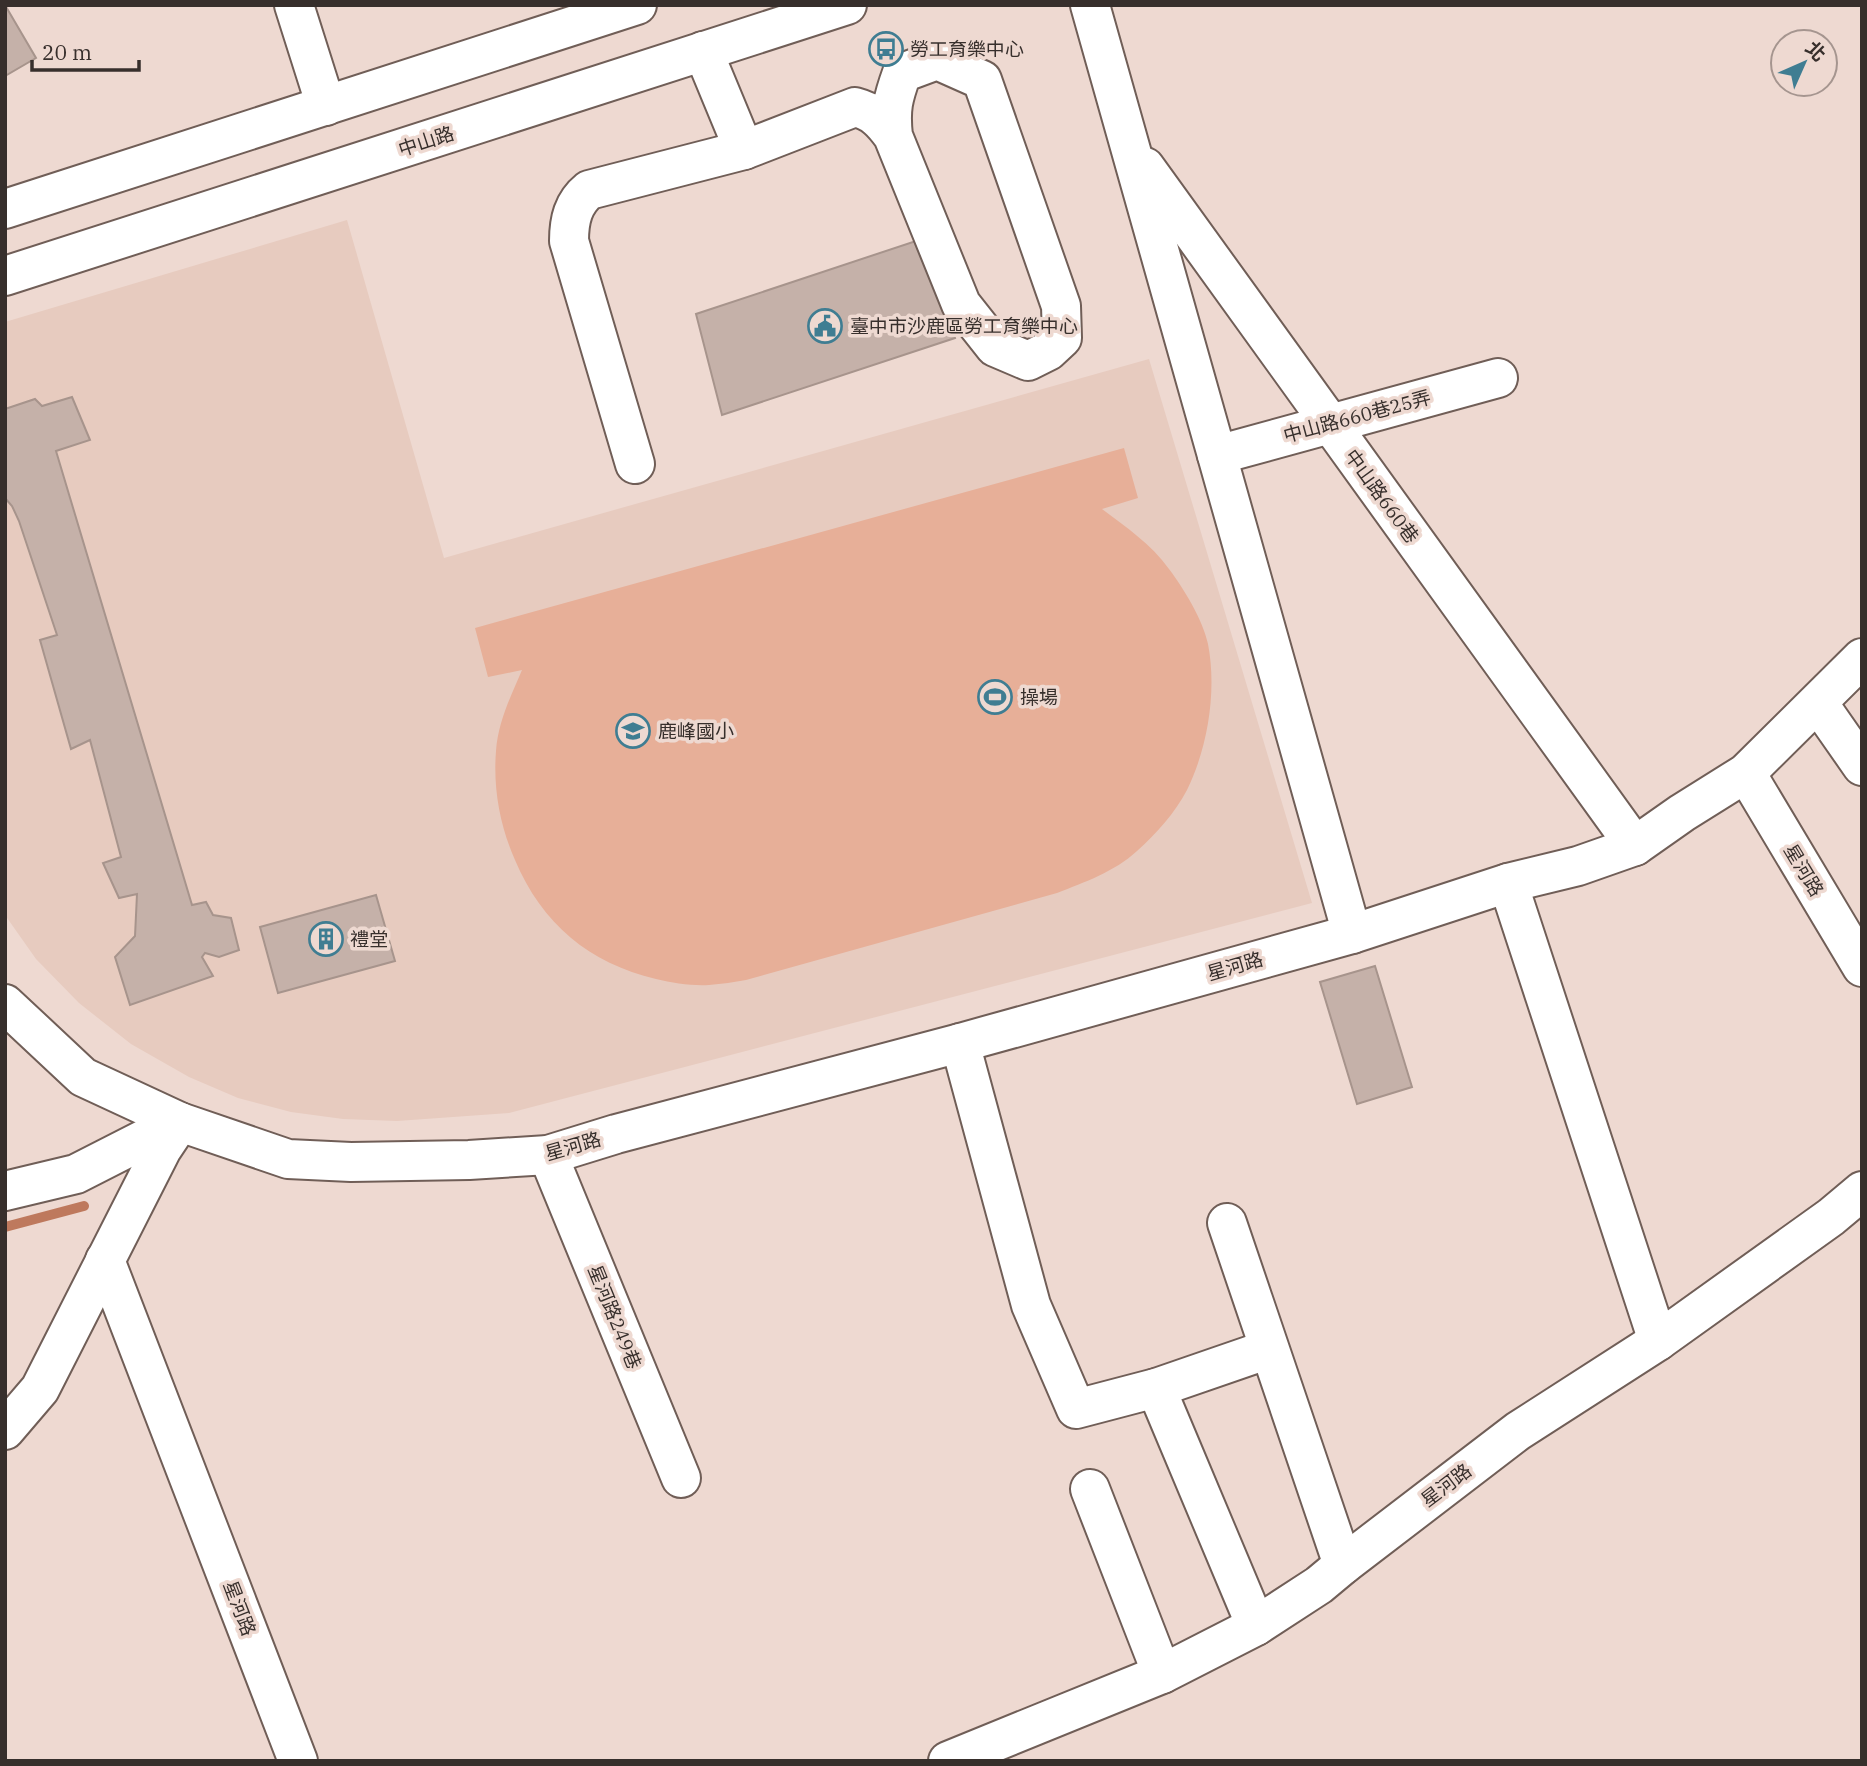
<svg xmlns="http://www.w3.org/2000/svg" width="1867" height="1766" viewBox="0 0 1867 1766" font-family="'IBM Plex Serif','Noto Sans TC',serif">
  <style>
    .built { fill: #e7cbbf }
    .pitch { fill: #e7af98 }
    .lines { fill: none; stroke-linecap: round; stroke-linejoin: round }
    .stream { stroke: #be795d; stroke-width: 10 }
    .building { fill: #c5b1a9; stroke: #a7948c; stroke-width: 2 }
    .minor-casing { stroke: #705e57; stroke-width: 42 }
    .minor { stroke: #fff; stroke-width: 38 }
    .labels { text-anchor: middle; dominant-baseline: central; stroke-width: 7; stroke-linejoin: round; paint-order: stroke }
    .poi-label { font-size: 19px; fill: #372f2c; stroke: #eed9d1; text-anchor: start }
    .street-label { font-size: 19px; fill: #372f2c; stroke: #eed9d1 }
  </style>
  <rect width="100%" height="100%" fill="#eed9d1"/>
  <polygon class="built" points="347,220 444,558 1149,359 1312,903 509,1113 397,1121 343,1119 291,1112 238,1098 189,1077 131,1044 79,1003 36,959 5,915 5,322"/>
  <path class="pitch" d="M1124,448L1138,498L1102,509C1126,527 1151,544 1169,569C1184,589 1203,620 1208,644C1217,691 1208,747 1187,790C1175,813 1156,834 1137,851C1114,872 1085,882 1057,893L746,980C734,982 722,984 709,985C692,986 673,983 656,979C589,963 542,924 515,860C500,826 493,789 496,751C498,722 511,696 522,670L488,677L475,628Z"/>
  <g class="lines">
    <polyline class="stream" points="5,1227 84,1206"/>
  </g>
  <g class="building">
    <polygon points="5,5 36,58 5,76"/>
    <polygon points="925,238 955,338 722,415 696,314"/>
    <polygon points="72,397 90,440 56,451 192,905 206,902 213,915 231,918 239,950 219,957 205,953 202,957 213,976 130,1005 115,957 135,936 137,894 119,898 103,863 121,857 90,740 71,749 40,640 57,635 19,521 12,506 5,498 5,409 35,399 42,406"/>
    <polygon points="376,895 395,961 278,993 260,927"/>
    <polygon points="1375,966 1412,1087 1357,1104 1320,982"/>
  </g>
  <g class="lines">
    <g class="minor-casing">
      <g id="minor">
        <polyline points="294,5 326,106"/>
        <polyline points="1090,5 1352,934"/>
        <path d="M703,51L744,150L855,107C874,112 882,121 893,136L961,304L995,347L1028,361L1048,351L1062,338L1061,306L982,80L937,60L902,73C893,98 890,109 893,136"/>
        <polyline points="1145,167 1635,846"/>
        <polyline points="5,209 637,5"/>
        <polyline points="5,276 847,5"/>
        <polyline points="1217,455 1498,378"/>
        <path d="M635,464L569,241C569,220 573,203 589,190L744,150"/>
        <polyline points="1818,703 1862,766"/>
        <polyline points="1746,773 1862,967"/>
        <polyline points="1508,883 1658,1341"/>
        <polyline points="5,1004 83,1077 180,1122 288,1159 351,1162 469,1160 548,1155 616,1134 960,1043 1352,934 1508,883 1578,866 1635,846 1682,813 1746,773 1862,658"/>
        <polyline points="960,1043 1031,1305 1076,1409 1156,1388 1269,1349"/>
        <polyline points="548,1155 681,1478"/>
        <polyline points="5,1191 76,1174 178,1122"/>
        <polyline points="1227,1223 1343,1565"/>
        <polyline points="105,1260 298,1761"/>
        <polyline points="1156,1388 1256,1626"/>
        <polyline points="5,1430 40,1389 162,1149 180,1122"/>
        <polyline points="1090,1489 1162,1674"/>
        <polyline points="948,1761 1162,1674 1256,1626 1319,1585 1343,1565 1518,1431 1658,1341 1831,1217 1862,1191"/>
      </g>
    </g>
    <use href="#minor" class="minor"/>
  </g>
  <defs>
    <g id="bus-ring" transform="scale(1.75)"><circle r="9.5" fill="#eed9d1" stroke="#3f7d92" stroke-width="1.5"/><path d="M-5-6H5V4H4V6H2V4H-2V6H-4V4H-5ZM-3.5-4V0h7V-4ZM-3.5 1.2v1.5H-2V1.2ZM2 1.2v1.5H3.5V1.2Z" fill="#3f7d92"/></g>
    <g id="civic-ring" transform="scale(1.75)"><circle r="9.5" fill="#eed9d1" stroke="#3f7d92" stroke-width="1.5"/><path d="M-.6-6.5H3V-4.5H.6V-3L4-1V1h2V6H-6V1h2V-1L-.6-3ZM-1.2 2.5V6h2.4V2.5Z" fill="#3f7d92"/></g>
    <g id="stadium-ring" transform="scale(1.75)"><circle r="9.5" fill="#eed9d1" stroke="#3f7d92" stroke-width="1.5"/><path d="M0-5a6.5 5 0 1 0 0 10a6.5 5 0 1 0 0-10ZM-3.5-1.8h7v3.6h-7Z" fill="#3f7d92"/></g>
    <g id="school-ring" transform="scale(1.75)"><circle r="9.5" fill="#eed9d1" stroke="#3f7d92" stroke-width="1.5"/><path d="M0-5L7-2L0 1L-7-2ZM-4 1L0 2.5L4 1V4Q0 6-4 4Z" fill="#3f7d92"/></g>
    <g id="building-ring" transform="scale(1.75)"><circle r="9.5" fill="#eed9d1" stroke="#3f7d92" stroke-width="1.5"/><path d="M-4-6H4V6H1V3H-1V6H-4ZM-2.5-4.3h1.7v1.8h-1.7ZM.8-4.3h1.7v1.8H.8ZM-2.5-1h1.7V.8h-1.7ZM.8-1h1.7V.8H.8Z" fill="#3f7d92"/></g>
  </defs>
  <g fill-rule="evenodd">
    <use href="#bus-ring" x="886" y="49"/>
    <use href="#civic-ring" x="825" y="326"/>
    <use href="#stadium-ring" x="995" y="697"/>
    <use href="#school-ring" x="633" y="731"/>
    <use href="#building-ring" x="326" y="939"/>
  </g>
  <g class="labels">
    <g class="poi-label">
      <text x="910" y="49">勞工育樂中心</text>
      <text x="850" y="326">臺中市沙鹿區勞工育樂中心</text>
      <text x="1020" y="697">操場</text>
      <text x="658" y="731">鹿峰國小</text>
      <text x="350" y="939">禮堂</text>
    </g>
    <g class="street-label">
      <text transform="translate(426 141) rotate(-18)">中山路</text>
      <text transform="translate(1357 416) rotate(-15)">中山路660巷25弄</text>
      <text transform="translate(1382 496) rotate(54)">中山路660巷</text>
      <text transform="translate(1804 870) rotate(59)">星河路</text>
      <text transform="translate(1235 966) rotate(-16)">星河路</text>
      <text transform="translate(573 1146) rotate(-16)">星河路</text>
      <text transform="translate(615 1317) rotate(68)">星河路249巷</text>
      <text transform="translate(1446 1485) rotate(-37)">星河路</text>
      <text transform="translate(240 1608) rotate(69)">星河路</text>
    </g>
  </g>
  <rect width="1867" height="1766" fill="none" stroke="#372f2c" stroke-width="14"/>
  <g transform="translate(1804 63) rotate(45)"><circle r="33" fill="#eed9d1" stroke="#a5958f" stroke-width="2"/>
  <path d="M0-5L12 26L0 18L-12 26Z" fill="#3f7d92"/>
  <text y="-10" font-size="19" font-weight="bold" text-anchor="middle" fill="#372f2c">北</text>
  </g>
  <path d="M32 60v10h107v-10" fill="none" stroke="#372f2c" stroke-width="3.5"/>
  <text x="42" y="60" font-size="21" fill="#372f2c" stroke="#eed9d1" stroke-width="5" paint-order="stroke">20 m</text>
</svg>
